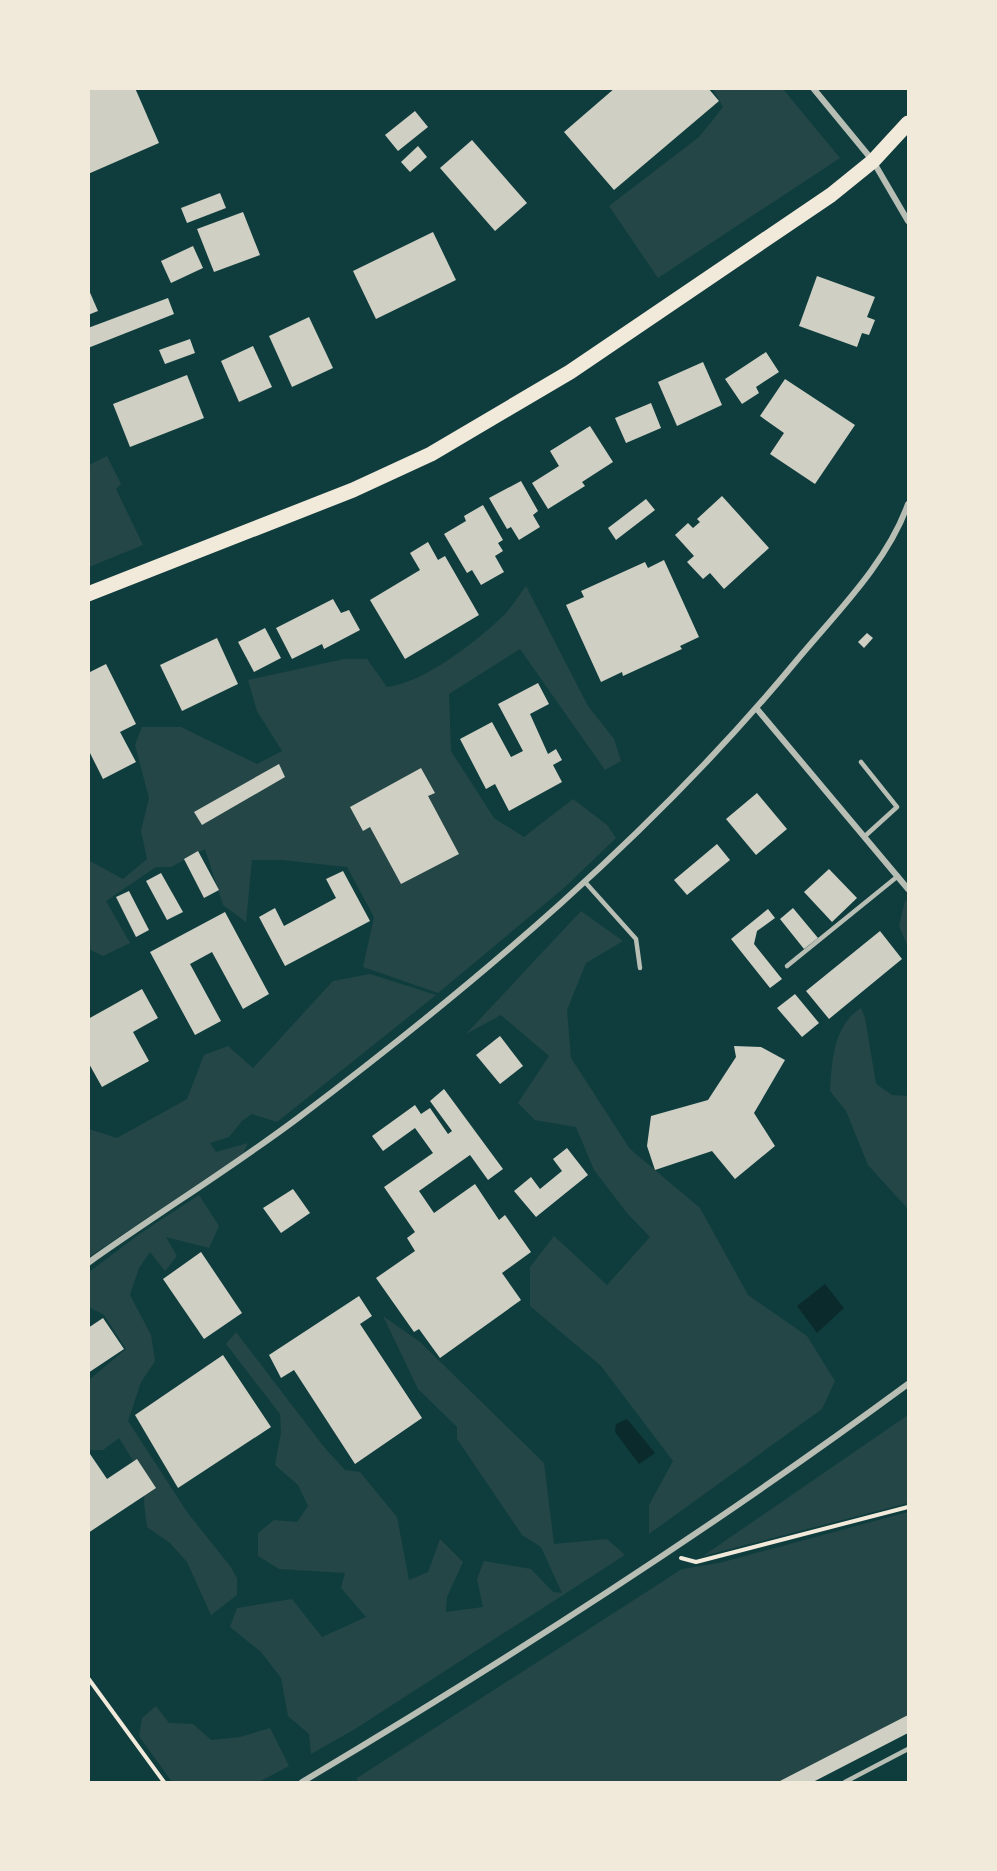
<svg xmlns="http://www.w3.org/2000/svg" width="997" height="1871" viewBox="0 0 997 1871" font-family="Montserrat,sans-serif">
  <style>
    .green { fill: #244646 }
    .water { fill: #0a2a2b }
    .building { fill: #cfcfc3 }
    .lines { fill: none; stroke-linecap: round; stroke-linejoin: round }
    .path { stroke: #f1e9da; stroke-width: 4 }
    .service { stroke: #b8beb3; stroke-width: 4.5 }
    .minor { stroke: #b8beb3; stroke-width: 6 }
    .primary { stroke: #f1e9da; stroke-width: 15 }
  </style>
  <rect width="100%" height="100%" fill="#0f3d3e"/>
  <g class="green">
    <polygon points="713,89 783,89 840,158 658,278 609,206 699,137 723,107"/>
    <polygon points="107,456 121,484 116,489 143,545 89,567 89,465"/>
    <path d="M526,586L588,706L614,739L621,761L605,770L520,649L449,694L451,751L494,818L524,837L573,799L607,825L616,838L565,887L438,993L363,967L374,917L347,867L282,860H252L246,922L223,905L205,849L171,867H156L106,901L130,943L103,956L89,949L88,860L123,879L147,859L141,831L149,798L135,745L142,727H181L257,764L282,751L257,711L248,680L344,659H367L387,687C424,683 477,641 504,615C512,607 519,595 526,586Z"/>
    <polygon points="908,900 908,947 899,926 905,901"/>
    <polygon points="581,911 623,941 586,963 567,1010 571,1058 630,1149 700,1208 748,1295 807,1336 835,1381 822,1409 649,1534 649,1505 673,1461 601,1366 530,1306 530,1267 554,1236 607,1285 650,1237 627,1213 594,1170 576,1127 535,1120 518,1103 549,1056 501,1015 466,1034"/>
    <polygon points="370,974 436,995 277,1122 252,1114 242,1121 229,1137 210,1143 216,1152 248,1143 243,1154 89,1257 89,1129 117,1138 187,1099 204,1055 228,1046 253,1068 333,981"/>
    <path d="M861,1008L865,1018L876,1084L892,1095L908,1096V1209L868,1165L846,1111L830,1091C832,1061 833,1026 861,1008Z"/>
    <polygon points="199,1195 219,1226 209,1248 166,1237 177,1256 165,1271 150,1252 139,1268 130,1295 151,1335 155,1361 141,1382 128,1421 187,1512 230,1566 237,1578 237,1595 211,1615 187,1562 170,1543 147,1527 144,1504 145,1480 119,1438 103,1450 89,1450 89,1380 126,1349 104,1315 89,1307 89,1272 141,1233"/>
    <polygon points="383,1316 420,1342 544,1463 554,1544 607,1539 625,1555 355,1729 311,1754 309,1734 288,1716 281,1678 261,1652 230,1627 237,1608 292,1599 322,1637 366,1617 341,1588 345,1573 279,1569 258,1556 258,1533 274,1520 297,1522 308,1506 298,1485 275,1465 281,1432 280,1414 226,1344 236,1332 324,1447 345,1470 360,1472 397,1517 409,1580 428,1572 440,1539 463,1562 447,1597 446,1612 483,1607 477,1579 484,1561 531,1569 553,1592 562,1593 541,1547 522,1535 457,1439 457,1427 418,1389"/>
    <polygon points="908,1415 908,1503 703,1556"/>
    <polygon points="908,1512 908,1715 778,1782 357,1782 357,1778 682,1569 719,1563"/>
    <polygon points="156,1706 169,1723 193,1724 211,1740 240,1737 270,1728 289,1766 259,1782 172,1782 139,1736 142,1718"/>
  </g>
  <g class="water">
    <polygon points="825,1284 844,1308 817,1333 797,1306"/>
    <polygon points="627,1419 655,1453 639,1464 615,1432 616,1424"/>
  </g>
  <g class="building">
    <polygon points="88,88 135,88 159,143 88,174"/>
    <polygon points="615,88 708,88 719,101 614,190 564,132"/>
    <polygon points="415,111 428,127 398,151 385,135"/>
    <polygon points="472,140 527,203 495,231 440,168"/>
    <polygon points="418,146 427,157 410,172 401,162"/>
    <polygon points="220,193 226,208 187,223 181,208"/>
    <polygon points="243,212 260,255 214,272 197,229"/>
    <polygon points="433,232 456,280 376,319 353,271"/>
    <polygon points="193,246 203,268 171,283 161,261"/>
    <polygon points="817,276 875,297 867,317 875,320 869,335 862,333 857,347 799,326"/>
    <polygon points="88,288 98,311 88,315"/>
    <polygon points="168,298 174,314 88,348 88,328"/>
    <polygon points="309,317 333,368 292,387 269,336"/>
    <polygon points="190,339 195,353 165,364 159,350"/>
    <polygon points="253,346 272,387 239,402 221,361"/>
    <polygon points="766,352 779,372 756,387 759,393 742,404 725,379"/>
    <polygon points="703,362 722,405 677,426 658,382"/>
    <polygon points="187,375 204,418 130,447 113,404"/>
    <polygon points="785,379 855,425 815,484 770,454 784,433 760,416"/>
    <polygon points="651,403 661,428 626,443 615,418"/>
    <polygon points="590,426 613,462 582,482 585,486 548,509 532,483 559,466 550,451"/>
    <polygon points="521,481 538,511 533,515 540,527 519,540 511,527 507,529 489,498"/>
    <polygon points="722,496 769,548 724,589 710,573 703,579 687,562 694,556 675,535 688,523 693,528 700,522 697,519"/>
    <polygon points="646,499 655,510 616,540 608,528"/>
    <polygon points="483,505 503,540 498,543 503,551 495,556 504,572 481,585 472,570 467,573 444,534 466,521 464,516"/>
    <polygon points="428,542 438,560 445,556 479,615 405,659 370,600 420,570 410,553"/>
    <polygon points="664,560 699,637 680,646 682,649 623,676 622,672 601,682 566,605 584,597 581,591 645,562 648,568"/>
    <polygon points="333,599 341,613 349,610 360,630 324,649 322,644 292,659 276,628"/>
    <polygon points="265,628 281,658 254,672 238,642"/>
    <polygon points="867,633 873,638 864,648 858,642"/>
    <polygon points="217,638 238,684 182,711 160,665"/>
    <polygon points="106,664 136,724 120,732 136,762 103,779 88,749 88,673"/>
    <polygon points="538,683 549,704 530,714 548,754 556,749 562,760 553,765 562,782 509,811 495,784 486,789 460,739 492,722 511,757 523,751 498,704"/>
    <polygon points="279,764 285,777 202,825 194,812"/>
    <polygon points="421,768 435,793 428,796 459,854 401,884 370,827 363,831 350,807"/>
    <polygon points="757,793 787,829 756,855 726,819"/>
    <polygon points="717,844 730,860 687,895 674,880"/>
    <polygon points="198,851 219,890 204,898 184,859"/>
    <polygon points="829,869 857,898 832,922 804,892"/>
    <polygon points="343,871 370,921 285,966 259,917 275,908 284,926 336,898 326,879"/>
    <polygon points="161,873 183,912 167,920 146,881"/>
    <polygon points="129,891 149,930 136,937 116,897"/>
    <polygon points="793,908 818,938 804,949 780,919"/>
    <polygon points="768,909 775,918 757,931 754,944 782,979 770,988 731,939"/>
    <polygon points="225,912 269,994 243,1009 212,952 190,964 221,1021 195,1035 150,952"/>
    <polygon points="880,931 902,959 829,1019 806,991"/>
    <polygon points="142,989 158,1018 133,1032 149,1061 102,1087 88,1062 88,1019"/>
    <polygon points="795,994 819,1023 802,1037 777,1008"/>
    <polygon points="500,1036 523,1066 500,1084 476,1055"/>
    <polygon points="734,1046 761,1047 785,1060 754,1113 775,1146 735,1179 712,1151 655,1170 647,1146 651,1116 708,1100 736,1057"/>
    <polygon points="444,1089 503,1169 488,1180 470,1155 419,1191 434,1213 475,1184 499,1220 505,1215 531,1252 502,1273 521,1300 440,1358 419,1329 414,1332 376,1278 415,1251 407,1238 415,1232 384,1187 433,1153 415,1128 383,1151 372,1136 415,1105 421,1114 430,1108 448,1134 452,1131 430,1101"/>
    <polygon points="567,1148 588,1175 536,1217 514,1191 531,1177 540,1189 562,1171 553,1159"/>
    <polygon points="293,1189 310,1213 281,1233 263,1208"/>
    <polygon points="201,1252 242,1313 204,1339 163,1279"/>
    <polygon points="359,1296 372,1316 360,1324 422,1418 355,1464 294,1370 281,1378 269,1355"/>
    <polygon points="103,1318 124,1349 88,1373 88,1328"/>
    <polygon points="223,1355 271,1427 178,1488 135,1415"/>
    <polygon points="88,1451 107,1479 137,1459 156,1488 88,1533"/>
    <polygon points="908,1715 908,1733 813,1782 778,1782"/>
  </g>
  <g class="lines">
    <g class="path">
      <polyline points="681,1558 696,1562 908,1507"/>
      <polyline points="88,1678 164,1782"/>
    </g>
    <g class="service">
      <polyline points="861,762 897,807 864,837"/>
      <polyline points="585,882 636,939 640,968"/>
      <polyline points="787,966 898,876"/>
      <polyline points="845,1782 908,1749"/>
    </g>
    <g class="minor">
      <polyline points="813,88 873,161 908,221"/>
      <polyline points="757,709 908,889"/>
      <path d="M88,1263C158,1213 230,1169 298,1118C478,982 653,834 797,660C837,612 887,563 908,504"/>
      <path d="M302,1782C509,1659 714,1527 908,1384"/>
    </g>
    <polyline class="primary" points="88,594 353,490 431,454 570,372 831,195 873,161 908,123"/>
  </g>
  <rect width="997" height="1871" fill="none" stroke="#f1e9da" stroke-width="180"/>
</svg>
